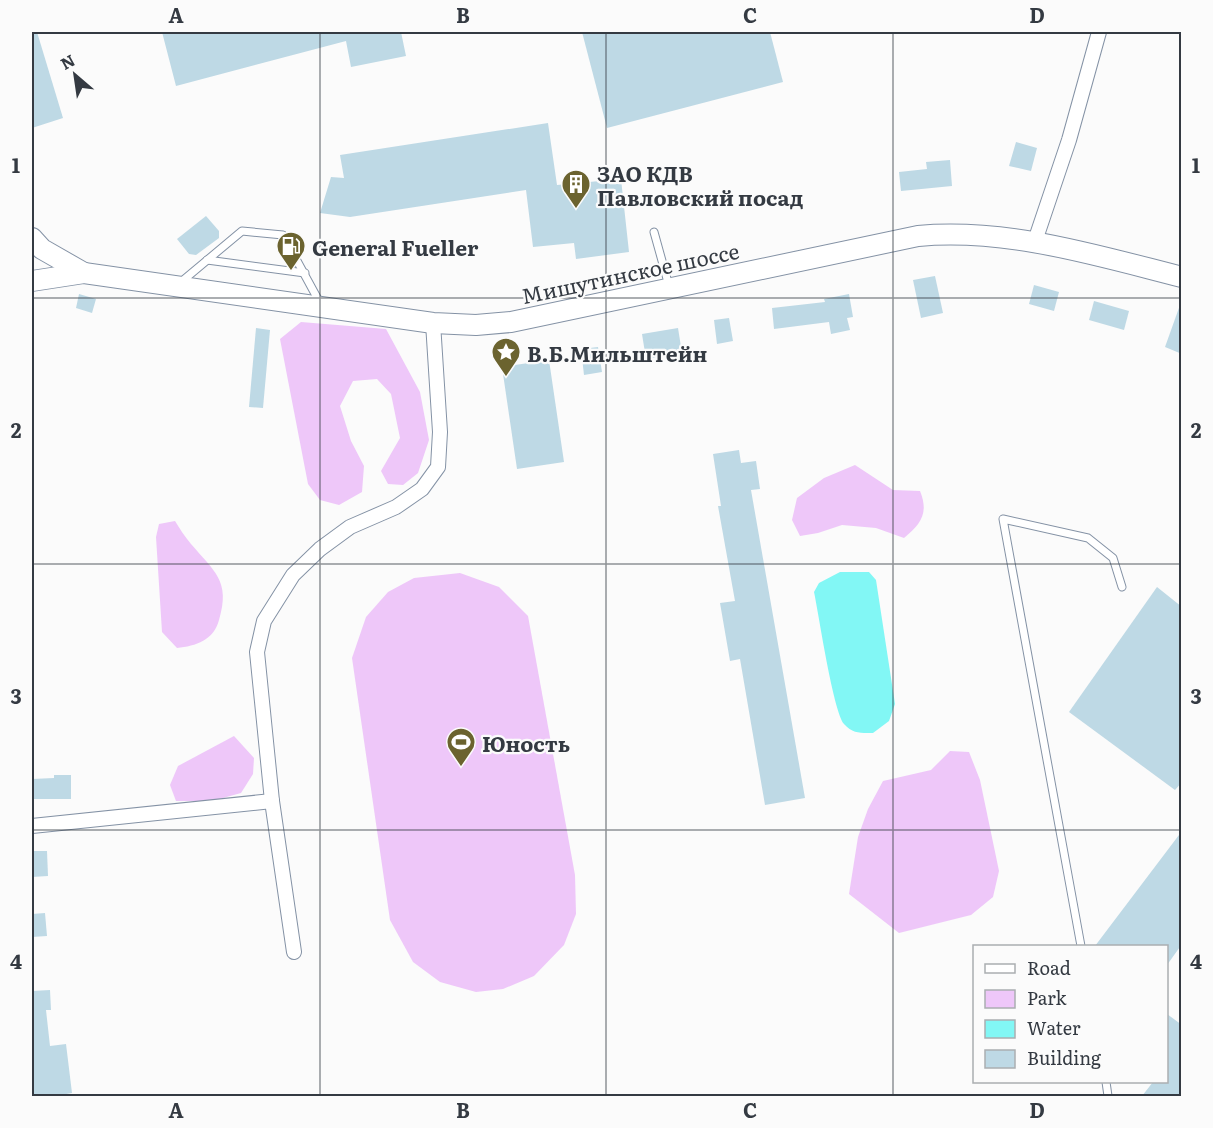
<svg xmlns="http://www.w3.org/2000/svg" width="1213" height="1128" viewBox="0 0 1213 1128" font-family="Literata,serif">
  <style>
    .green { fill: #eec7f9 }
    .water { fill: #82f7f5 }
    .building { fill: #bed9e5 }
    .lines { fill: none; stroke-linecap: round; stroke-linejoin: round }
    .service-casing { stroke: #8492a5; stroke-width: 9 }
    .minor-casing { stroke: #8492a5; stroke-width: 16 }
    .secondary-casing { stroke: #8492a5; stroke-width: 22 }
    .service { stroke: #fff; stroke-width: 7 }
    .minor { stroke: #fff; stroke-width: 14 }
    .secondary { stroke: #fff; stroke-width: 20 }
    .grid { fill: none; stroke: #343a42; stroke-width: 1.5; stroke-opacity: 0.55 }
    .labels { text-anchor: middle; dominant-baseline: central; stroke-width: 4.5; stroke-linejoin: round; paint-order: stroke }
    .poi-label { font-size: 21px; font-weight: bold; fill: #343a42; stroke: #fbfbfb; text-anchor: start }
    .street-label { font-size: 21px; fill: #343a42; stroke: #fbfbfb }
    .neatline { fill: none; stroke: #343a42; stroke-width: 2 }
    .grid-label { font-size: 20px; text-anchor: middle; font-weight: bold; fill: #343a42 }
  </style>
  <rect width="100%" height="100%" fill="#fbfbfb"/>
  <g class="green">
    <polygon points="301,322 386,329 420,392 429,440 418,473 403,485 388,484 381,471 400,438 391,394 377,379 353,381 340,406 351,441 364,466 362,492 339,505 320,500 308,484 280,339"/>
    <path d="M855,465L893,490L920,491C929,513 921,524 904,538L876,528L842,525L818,533L800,536L792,520L797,498L824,478Z"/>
    <path d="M175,521C180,529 185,537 191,544C214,571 231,581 219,620C214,640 196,646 177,648L162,632L156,537L159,524Z"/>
    <polygon points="460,573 499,587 528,616 575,875 576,914 564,945 534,976 503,989 476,992 440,982 413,962 390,920 352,658 366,617 388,592 414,578"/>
    <polygon points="234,736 254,758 253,774 241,793 212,801 176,801 170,785 178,766"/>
    <polygon points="950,751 969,752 980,780 999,871 993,897 971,915 899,933 849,894 858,837 868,809 883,781 931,770"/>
  </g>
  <path class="water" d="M840,572H869L876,580L895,704L889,721L873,733C861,733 853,734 844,724C833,710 819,615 814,592L819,583Z"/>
  <g class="building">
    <polygon points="32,32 37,32 63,118 32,128"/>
    <polygon points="162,32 401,32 406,56 351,67 346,41 176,86"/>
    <polygon points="582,32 770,32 783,82 607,128"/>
    <polygon points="548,123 557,185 621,179 629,252 576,259 574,243 533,247 526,190 350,217 320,213 331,177 344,178 340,155"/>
    <polygon points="1016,142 1037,148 1031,171 1009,166"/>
    <polygon points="950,160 952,186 901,191 899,172 927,169 926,162"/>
    <polygon points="206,216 219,231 219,238 196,255 189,254 177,239"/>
    <polygon points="935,276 943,313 921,318 913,280"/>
    <polygon points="1034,285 1059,292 1054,311 1029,304"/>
    <polygon points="79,294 96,299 92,313 76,308"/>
    <polygon points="849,294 853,317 847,318 850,330 831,334 829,322 774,329 772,308 825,302 824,299"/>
    <polygon points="1094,301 1129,311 1124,330 1089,320"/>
    <polygon points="1180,305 1182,305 1182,354 1165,347"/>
    <polygon points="729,318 733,341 717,344 714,320"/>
    <polygon points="256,328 270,330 263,408 249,407"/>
    <polygon points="678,328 682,353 646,359 642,334"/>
    <polygon points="598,347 602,372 584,375 581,349"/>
    <polygon points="549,360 564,462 517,469 502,367"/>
    <polygon points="739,450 741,463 756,461 760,489 751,490 805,798 765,805 740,659 730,661 720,603 735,601 718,506 721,506 713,454"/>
    <polygon points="1157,587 1182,607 1182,782 1175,790 1069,712"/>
    <polygon points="54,775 71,775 71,799 32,799 32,779 54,778"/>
    <polygon points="1182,831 1182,944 1167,965 1167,946 1095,946"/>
    <polygon points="32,851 47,851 48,876 32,877"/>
    <polygon points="45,913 47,936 32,937 32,914"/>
    <polygon points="50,990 51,1010 46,1010 50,1046 66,1044 72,1093 61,1095 61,1096 33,1096 32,991"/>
    <polygon points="1167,1014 1182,1025 1182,1096 1142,1096 1153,1082 1167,1082"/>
  </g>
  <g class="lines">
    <g class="service-casing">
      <g id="service">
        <polyline points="654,232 669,286"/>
        <polyline points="207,260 305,273"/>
        <polyline points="181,282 242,231 283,235 320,303"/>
        <polyline points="1081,946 1003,519 1088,538 1113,558 1122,587"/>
        <polyline points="1106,1082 1108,1096"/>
      </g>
    </g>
    <g class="minor-casing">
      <g id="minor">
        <polyline points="1035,241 1069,140 1099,32"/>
        <polyline points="32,826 272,801"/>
        <polyline points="294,952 272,801 257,652 264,621 293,575 320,549 350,527 396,507 422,489 438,467 440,432 433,323"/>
      </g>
    </g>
    <g class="secondary-casing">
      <g id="secondary">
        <polyline points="32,238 42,249 84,273"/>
        <path d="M32,281L84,273L433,323L476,325L511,322L918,236C1008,228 1095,255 1182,277"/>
      </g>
    </g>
    <use href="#service" class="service"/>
    <use href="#minor" class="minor"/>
    <use href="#secondary" class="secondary"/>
  </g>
  <path class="grid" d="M320,32V1096M606,32V1096M893,32V1096M32,298H1182M32,564H1182M32,830H1182"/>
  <defs>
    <g id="building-pin" transform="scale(1.5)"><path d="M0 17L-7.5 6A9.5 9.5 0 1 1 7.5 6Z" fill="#6b632f" stroke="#fbfbfb"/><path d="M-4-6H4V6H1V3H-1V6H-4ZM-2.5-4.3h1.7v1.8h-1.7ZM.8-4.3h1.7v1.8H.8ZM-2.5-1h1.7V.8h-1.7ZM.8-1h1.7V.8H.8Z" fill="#fff"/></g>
    <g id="fuel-pin" transform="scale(1.5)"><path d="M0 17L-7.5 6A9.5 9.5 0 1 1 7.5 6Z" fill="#6b632f" stroke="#fbfbfb"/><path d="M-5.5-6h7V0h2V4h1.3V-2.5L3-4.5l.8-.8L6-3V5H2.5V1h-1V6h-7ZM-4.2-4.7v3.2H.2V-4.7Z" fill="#fff"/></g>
    <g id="sight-pin" transform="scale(1.5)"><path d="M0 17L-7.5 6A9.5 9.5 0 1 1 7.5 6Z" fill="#6b632f" stroke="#fbfbfb"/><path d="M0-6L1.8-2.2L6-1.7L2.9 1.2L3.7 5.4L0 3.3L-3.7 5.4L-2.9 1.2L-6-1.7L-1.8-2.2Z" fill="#fff"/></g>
    <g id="stadium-pin" transform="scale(1.5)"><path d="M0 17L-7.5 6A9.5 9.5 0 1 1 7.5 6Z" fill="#6b632f" stroke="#fbfbfb"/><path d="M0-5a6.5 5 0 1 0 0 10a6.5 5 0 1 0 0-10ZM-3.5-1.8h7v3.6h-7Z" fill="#fff"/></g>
  </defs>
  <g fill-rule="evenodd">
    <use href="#building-pin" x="576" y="184"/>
    <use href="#fuel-pin" x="291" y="246"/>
    <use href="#sight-pin" x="506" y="352"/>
    <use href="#stadium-pin" x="461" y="742"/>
  </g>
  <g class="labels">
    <g class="poi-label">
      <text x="597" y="172">ЗАО КДВ<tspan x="597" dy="24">Павловский посад</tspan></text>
      <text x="312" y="246">General Fueller</text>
      <text x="527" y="352">В.Б.Мильштейн</text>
      <text x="482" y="742">Юность</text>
    </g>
    <g class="street-label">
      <text transform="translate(630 272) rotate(-12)">Мишутинское шоссе</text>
    </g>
  </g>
  <rect width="1213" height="1128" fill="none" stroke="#fbfbfb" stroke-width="66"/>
  <rect x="973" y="945" width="195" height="138" fill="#fbfbfb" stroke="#abaeb1" stroke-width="1.5"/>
  <rect x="985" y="964" width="30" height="9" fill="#ffffff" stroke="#abaeb1" stroke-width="1.5"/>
  <text x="1027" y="975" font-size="18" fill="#343a42">Road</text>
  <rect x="985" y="990" width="30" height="18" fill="#eec7f9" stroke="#abaeb1" stroke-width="1.5"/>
  <text x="1027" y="1005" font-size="18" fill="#343a42">Park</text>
  <rect x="985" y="1020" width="30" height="18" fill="#82f7f5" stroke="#abaeb1" stroke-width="1.5"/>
  <text x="1027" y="1035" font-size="18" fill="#343a42">Water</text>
  <rect x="985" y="1050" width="30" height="18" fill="#bed9e5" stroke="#abaeb1" stroke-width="1.5"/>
  <text x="1027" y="1065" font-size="18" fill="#343a42">Building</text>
  <g transform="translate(75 75) rotate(331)" stroke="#fbfbfb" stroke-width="4.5" paint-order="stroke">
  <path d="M0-4.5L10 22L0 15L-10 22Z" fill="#343a42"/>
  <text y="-9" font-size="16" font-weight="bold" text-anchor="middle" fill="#343a42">N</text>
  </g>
  <rect x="33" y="33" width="1147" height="1062" class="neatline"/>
  <g class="grid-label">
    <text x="176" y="23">A</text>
    <text x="463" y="23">B</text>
    <text x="750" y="23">C</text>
    <text x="1037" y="23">D</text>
    <text x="16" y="173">1</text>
    <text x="1196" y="173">1</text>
    <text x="16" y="438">2</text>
    <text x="1196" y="438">2</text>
    <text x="16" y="704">3</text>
    <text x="1196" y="704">3</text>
    <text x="16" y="969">4</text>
    <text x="1196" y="969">4</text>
    <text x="176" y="1118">A</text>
    <text x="463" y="1118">B</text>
    <text x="750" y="1118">C</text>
    <text x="1037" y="1118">D</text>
  </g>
</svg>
